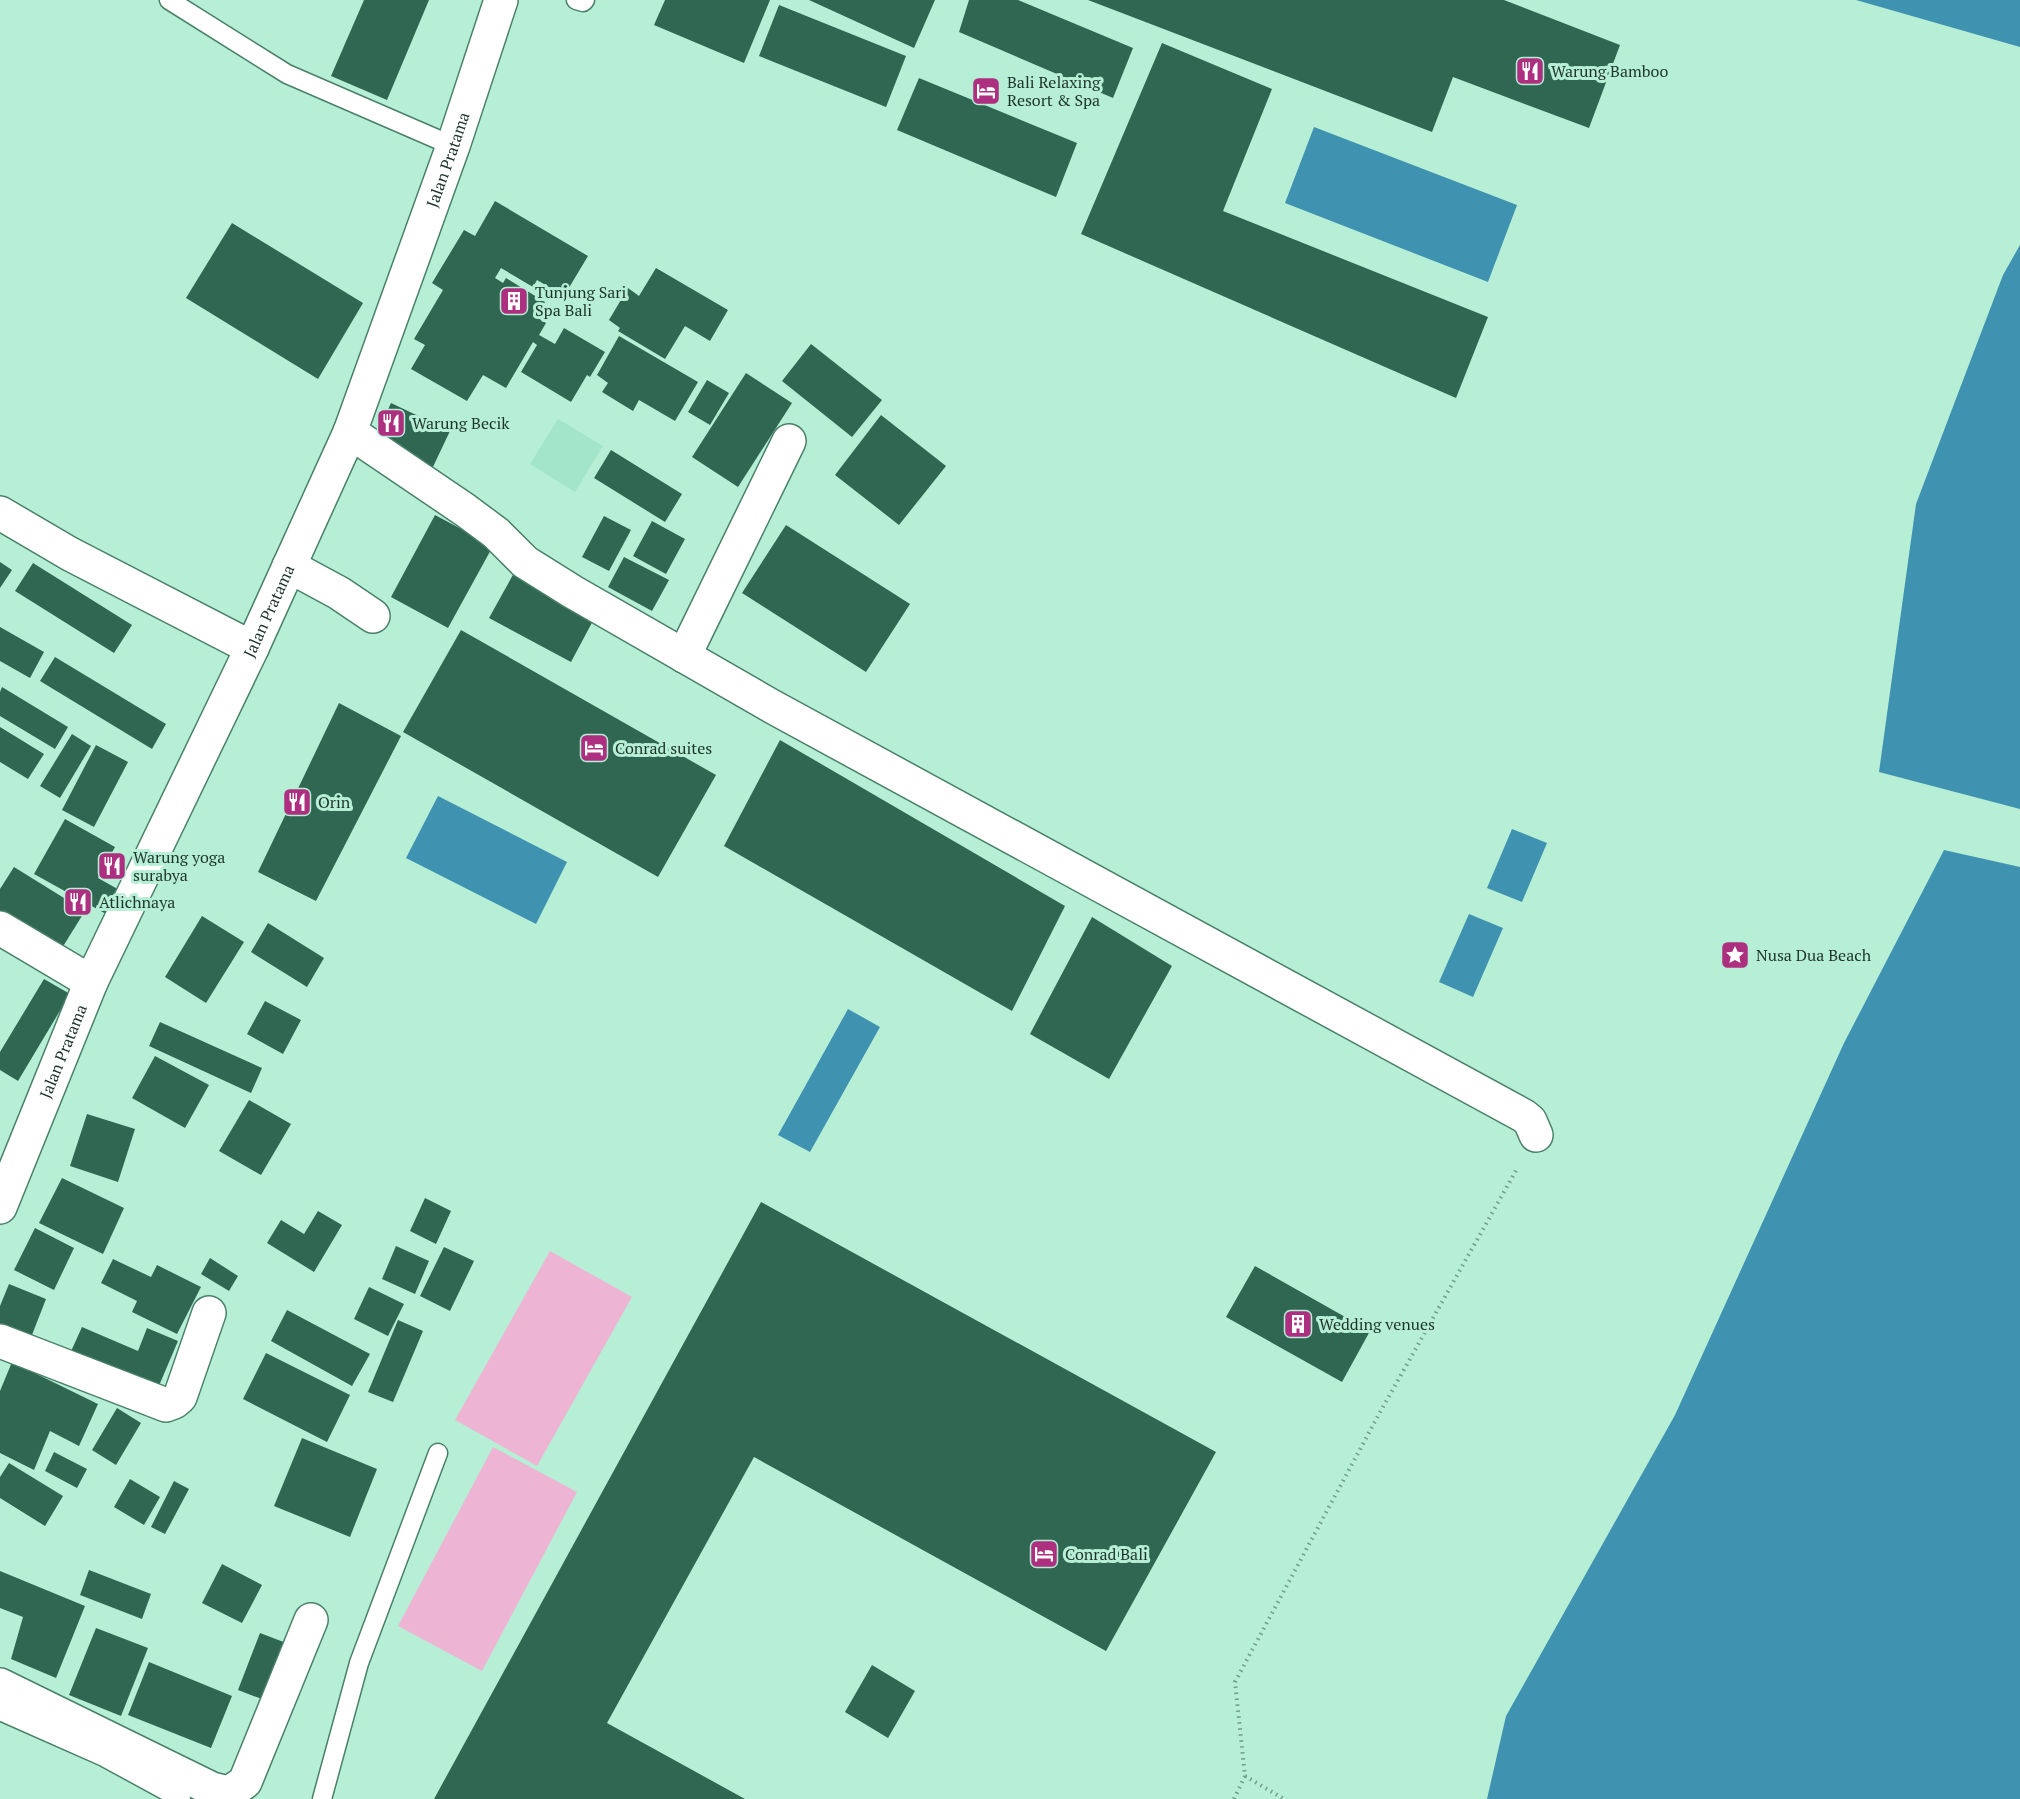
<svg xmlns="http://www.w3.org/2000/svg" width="2020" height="1799" viewBox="0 0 2020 1799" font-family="'PT Serif',serif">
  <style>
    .built { fill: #a3e5c9 }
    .green { fill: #edb5d3 }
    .water { fill: #4092b1 }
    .building { fill: #306752 }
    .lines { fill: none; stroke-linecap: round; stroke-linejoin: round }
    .lane-casing { stroke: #4a806a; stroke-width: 21 }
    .street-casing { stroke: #4a806a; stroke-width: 36 }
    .secondary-casing { stroke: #4a806a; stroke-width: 36 }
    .path { stroke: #739d8b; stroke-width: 4; stroke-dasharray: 1.5 4.5; stroke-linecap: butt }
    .lane { stroke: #fff; stroke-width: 18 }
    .street { stroke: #fff; stroke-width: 33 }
    .secondary { stroke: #fff; stroke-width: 33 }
    .labels { text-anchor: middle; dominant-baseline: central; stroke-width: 6; stroke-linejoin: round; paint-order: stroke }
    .poi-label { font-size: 16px; fill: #1d342b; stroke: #b6efd6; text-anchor: start }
    .street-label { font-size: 16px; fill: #1d342b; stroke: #b6efd6 }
  </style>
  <rect width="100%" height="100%" fill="#b6efd6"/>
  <polygon class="built" points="558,419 603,446 575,492 530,464"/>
  <g class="green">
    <polygon points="550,1251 632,1297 537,1466 455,1420"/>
    <polygon points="493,1447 577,1492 482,1671 398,1626"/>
  </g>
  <g class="water">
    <polygon points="1856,0 2020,0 2020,47"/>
    <polygon points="1314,127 1517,205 1488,282 1285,203"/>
    <polygon points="2020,245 2020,809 1879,772 1916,504 2003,275"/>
    <polygon points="438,796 567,862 536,924 406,858"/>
    <polygon points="1512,829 1547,843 1522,902 1487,888"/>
    <polygon points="1944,850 2020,867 2020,1799 1487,1799 1506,1716 1675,1415 1844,1043"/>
    <polygon points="1469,914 1503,928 1473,997 1439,982"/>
    <polygon points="848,1009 880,1027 810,1152 778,1135"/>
  </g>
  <g class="building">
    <polygon points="364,0 429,0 387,100 331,76"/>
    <polygon points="665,0 770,0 744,63 654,25"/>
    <polygon points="809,0 935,0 914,48"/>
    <polygon points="969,0 1018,0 1133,48 1113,98 959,32"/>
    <polygon points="1088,0 1504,0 1620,45 1589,128 1453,77 1432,132"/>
    <polygon points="779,5 906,56 886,107 759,56"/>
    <polygon points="1162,43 1272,89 1223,211 1488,317 1456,398 1081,234"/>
    <polygon points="919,78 1077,143 1056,197 897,130"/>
    <polygon points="495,201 588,256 564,296 537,280 533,287 501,268 495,278 503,283 506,278 545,302 536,317 546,323 539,335 555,344 564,328 605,352 590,377 587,375 571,402 521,372 537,345 533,342 506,388 483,375 467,401 411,369 425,345 414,339 443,290 432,283 464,230 475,236"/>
    <polygon points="232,223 363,303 318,379 186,298"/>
    <polygon points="656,268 728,310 710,341 685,326 665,359 618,331 620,328 609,320 628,288 639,296"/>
    <polygon points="619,336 698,382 675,421 639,400 633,411 602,392 608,383 597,375"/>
    <polygon points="811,344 882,400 852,437 782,381"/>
    <polygon points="746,373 792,403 738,487 692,457"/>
    <polygon points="707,380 729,393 710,425 688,412"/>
    <polygon points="391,403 450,431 431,471 372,444"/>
    <polygon points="881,415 946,466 899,525 835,475"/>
    <polygon points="611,450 682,494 665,522 594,478"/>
    <polygon points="435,515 493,546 448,628 391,597"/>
    <polygon points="604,516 631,530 609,571 582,557"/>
    <polygon points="652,521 685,539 666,574 633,556"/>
    <polygon points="786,525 910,604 866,672 742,593"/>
    <polygon points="624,557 669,580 652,611 608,587"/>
    <polygon points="0,562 12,570 0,588"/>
    <polygon points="33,563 132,625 114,653 15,591"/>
    <polygon points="514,573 595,617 571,662 489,618"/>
    <polygon points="0,627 44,652 30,678 0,661"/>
    <polygon points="461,630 716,775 658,877 403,732"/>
    <polygon points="55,657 166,724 152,749 40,681"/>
    <polygon points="2,687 68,727 55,749 0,716 0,692"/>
    <polygon points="339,703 401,736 316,901 258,872"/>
    <polygon points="0,727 44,754 28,779 0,762"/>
    <polygon points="72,734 91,746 60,798 40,786"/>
    <polygon points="780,740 1065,906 1012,1011 724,846"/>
    <polygon points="96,745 128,762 94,827 62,810"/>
    <polygon points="65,819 115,847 98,878 130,896 117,920 34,874"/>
    <polygon points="14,867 85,911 62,948 0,911 0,889"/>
    <polygon points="202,916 244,942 206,1003 165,977"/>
    <polygon points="1092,917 1172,966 1109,1079 1030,1034"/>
    <polygon points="268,923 324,958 307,987 251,952"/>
    <polygon points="44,979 70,994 18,1081 0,1070 0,1052"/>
    <polygon points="265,1001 301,1020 283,1054 247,1034"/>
    <polygon points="160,1022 262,1068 251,1093 149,1046"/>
    <polygon points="155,1056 209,1085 185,1128 132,1098"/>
    <polygon points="249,1100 291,1124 261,1175 219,1151"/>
    <polygon points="87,1114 135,1129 118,1182 70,1166"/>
    <polygon points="62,1178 124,1208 103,1254 39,1223"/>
    <polygon points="425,1198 451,1211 436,1244 410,1231"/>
    <polygon points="761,1202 1216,1452 1106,1651 754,1457 607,1723 745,1799 434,1799"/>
    <polygon points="318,1211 342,1225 314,1272 267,1243 281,1220 304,1234"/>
    <polygon points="35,1228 74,1248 54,1290 14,1270"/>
    <polygon points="396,1246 429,1261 415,1294 382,1279"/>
    <polygon points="444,1247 474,1261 450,1311 420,1296"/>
    <polygon points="210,1258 238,1276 229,1291 201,1274"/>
    <polygon points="113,1259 151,1277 157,1265 201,1287 177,1334 132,1312 137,1301 101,1283"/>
    <polygon points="1255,1266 1370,1331 1342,1382 1226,1317"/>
    <polygon points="9,1284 46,1299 30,1340 0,1328 0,1306"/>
    <polygon points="369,1287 404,1304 388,1336 354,1319"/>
    <polygon points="287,1310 370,1354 352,1386 271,1341"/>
    <polygon points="398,1320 423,1331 393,1402 368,1392"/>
    <polygon points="82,1327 138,1351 147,1328 178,1341 155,1395 68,1358"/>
    <polygon points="266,1353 350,1395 327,1442 243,1399"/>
    <polygon points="12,1362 98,1404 79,1446 50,1431 34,1470 0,1453 0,1391"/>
    <polygon points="117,1408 141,1423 116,1465 92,1450"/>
    <polygon points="302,1438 377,1469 350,1537 274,1506"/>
    <polygon points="54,1452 87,1469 77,1488 45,1471"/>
    <polygon points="9,1463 63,1496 45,1526 0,1498 0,1477"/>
    <polygon points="130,1479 160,1497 144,1525 114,1507"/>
    <polygon points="174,1481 189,1489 165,1534 151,1527"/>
    <polygon points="222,1564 262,1585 242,1623 202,1603"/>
    <polygon points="89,1570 151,1594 142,1619 80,1595"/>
    <polygon points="0,1571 85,1606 56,1678 11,1659 23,1617 0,1608"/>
    <polygon points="96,1628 148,1648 121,1716 69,1695"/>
    <polygon points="260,1633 294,1646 272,1703 238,1690"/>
    <polygon points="149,1662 232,1696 211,1748 128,1715"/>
    <polygon points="872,1665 915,1691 888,1738 845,1712"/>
  </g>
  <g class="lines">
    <g class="lane-casing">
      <g id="lane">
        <polyline points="169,0 287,74 453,146"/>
        <polyline points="576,0 583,2 585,0"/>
        <polyline points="0,1711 104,1757 181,1799"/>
        <polyline points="322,1799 359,1663 438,1453"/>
      </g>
    </g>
    <g class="street-casing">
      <g id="street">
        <polyline points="350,432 465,510 496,533 525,562 573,592 773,707 1524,1116 1530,1121 1536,1135"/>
        <polyline points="0,513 70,554 252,648"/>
        <polyline points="289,566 339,593 373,616"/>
        <polyline points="684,656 789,441"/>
        <polyline points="0,928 91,982"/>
        <polyline points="0,1341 166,1405 174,1402 180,1397 209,1313"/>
        <polyline points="0,1685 212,1789 229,1793 245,1782 311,1620"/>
      </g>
    </g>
    <g class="secondary-casing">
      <g id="secondary">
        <path id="s1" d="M0,1207L91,982L252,648L350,432L453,146L501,0"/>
      </g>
    </g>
    <g class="path">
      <polyline points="1245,1776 1284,1799"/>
      <polyline points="1234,1799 1245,1776 1235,1682 1379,1414 1518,1167"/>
    </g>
    <use href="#lane" class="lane"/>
    <use href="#street" class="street"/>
    <use href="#secondary" class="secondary"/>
  </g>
  <defs>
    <g id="restaurant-square" transform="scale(1.5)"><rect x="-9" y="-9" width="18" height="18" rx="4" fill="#ad2f7f" stroke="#b6efd6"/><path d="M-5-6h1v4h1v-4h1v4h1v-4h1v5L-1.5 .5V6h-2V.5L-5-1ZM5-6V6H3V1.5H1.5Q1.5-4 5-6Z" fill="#fff"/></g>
    <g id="hotel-square" transform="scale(1.5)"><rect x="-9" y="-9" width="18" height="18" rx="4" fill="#ad2f7f" stroke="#b6efd6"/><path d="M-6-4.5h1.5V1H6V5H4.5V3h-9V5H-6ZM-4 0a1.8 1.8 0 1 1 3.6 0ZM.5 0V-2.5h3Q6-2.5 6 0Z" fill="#fff"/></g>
    <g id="building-square" transform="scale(1.5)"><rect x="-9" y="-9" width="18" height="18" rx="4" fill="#ad2f7f" stroke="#b6efd6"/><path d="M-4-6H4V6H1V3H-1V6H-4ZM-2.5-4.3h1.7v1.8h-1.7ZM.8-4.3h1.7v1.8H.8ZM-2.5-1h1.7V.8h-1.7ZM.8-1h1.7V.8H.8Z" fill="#fff"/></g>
    <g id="sight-square" transform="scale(1.5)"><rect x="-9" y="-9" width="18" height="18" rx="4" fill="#ad2f7f" stroke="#b6efd6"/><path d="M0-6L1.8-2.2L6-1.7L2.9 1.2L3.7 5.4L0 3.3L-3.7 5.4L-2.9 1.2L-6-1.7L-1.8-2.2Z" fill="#fff"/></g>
  </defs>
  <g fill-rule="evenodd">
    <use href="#restaurant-square" x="1530" y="71"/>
    <use href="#hotel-square" x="986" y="91"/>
    <use href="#building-square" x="514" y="301"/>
    <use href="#restaurant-square" x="391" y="423"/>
    <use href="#hotel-square" x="594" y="748"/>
    <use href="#restaurant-square" x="297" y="802"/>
    <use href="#restaurant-square" x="112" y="866"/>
    <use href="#restaurant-square" x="78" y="902"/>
    <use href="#sight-square" x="1735" y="955"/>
    <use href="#building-square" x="1298" y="1324"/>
    <use href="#hotel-square" x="1044" y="1554"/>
  </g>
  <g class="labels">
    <g class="poi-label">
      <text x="1551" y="71">Warung Bamboo</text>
      <text x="1007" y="82">Bali Relaxing<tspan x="1007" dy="18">Resort &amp; Spa</tspan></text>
      <text x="535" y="292">Tunjung Sari<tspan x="535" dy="18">Spa Bali</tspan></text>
      <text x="412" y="423">Warung Becik</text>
      <text x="615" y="748">Conrad suites</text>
      <text x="318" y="802">Orin</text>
      <text x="133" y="857">Warung yoga<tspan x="133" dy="18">surabya</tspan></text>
      <text x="99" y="902">Atlichnaya</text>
      <text x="1756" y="955">Nusa Dua Beach</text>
      <text x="1319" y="1324">Wedding venues</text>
      <text x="1065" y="1554">Conrad Bali</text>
    </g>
    <g class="street-label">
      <text stroke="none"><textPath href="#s1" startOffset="1140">Jalan Pratama</textPath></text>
      <text stroke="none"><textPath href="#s1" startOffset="654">Jalan Pratama</textPath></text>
      <text stroke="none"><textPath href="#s1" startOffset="168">Jalan Pratama</textPath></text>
    </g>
  </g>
</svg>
